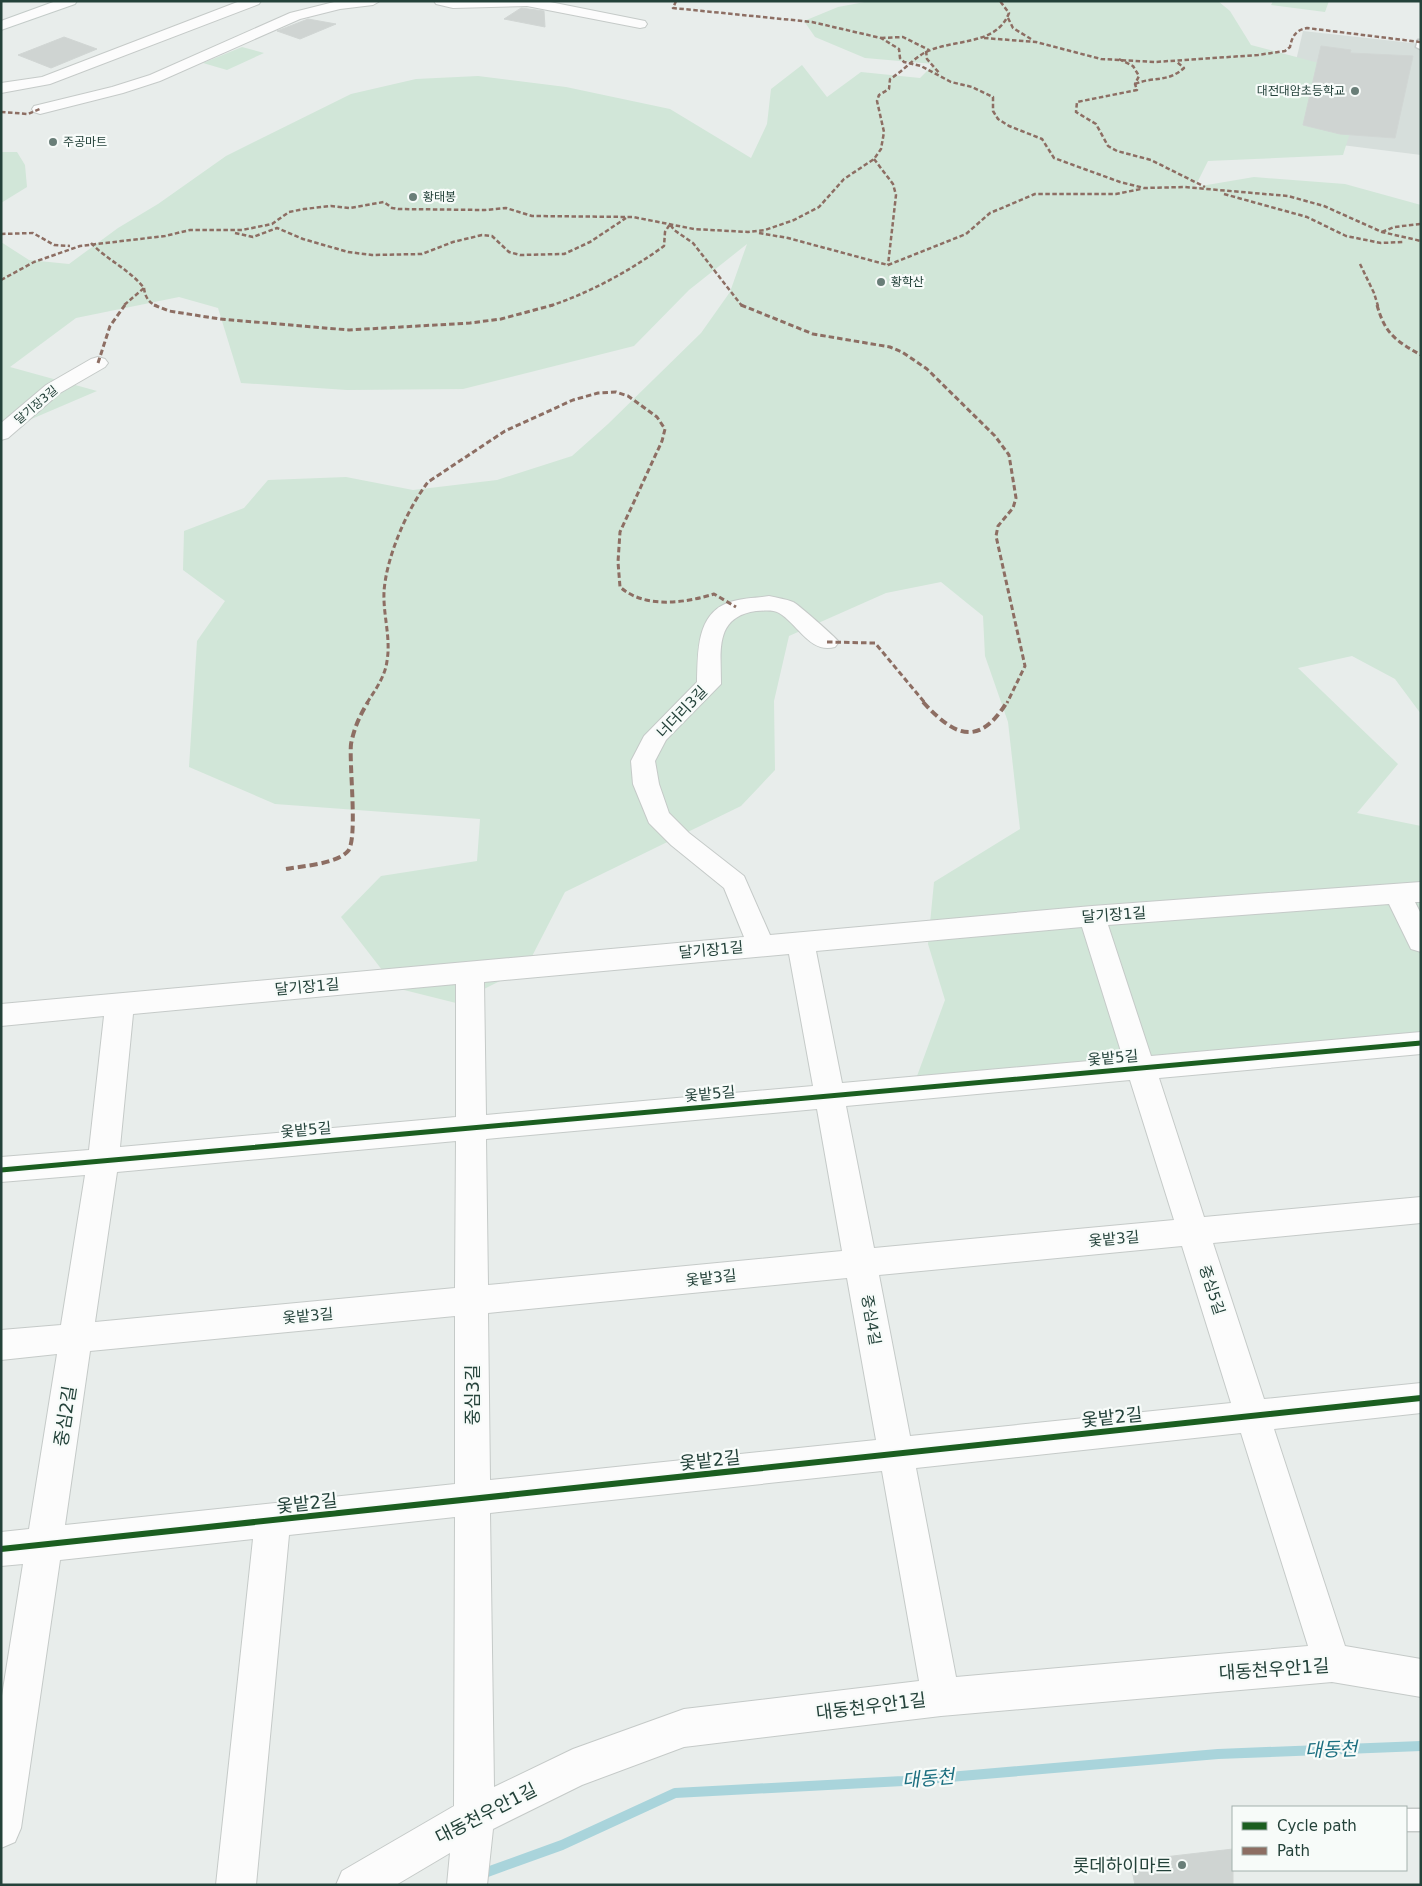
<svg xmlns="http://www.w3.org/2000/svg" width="1422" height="1886" viewBox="0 0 1422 1886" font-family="'DejaVu Sans','Noto Sans KR',sans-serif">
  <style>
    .built { fill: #d6dedb }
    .green { fill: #d1e6d8 }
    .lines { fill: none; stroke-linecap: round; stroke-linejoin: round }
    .stream { stroke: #a9d4db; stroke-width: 10 }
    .building { fill: #cfd4d2; stroke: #d1d6d4 }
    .lane-casing { stroke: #c5cac8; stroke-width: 3 }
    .street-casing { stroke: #c5cac8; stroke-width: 2 }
    .secondary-casing { stroke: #c3cbc8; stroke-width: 2 }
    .lane { fill: #fcfcfc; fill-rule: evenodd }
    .street { fill: #fcfcfc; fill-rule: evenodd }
    .secondary { fill: #fcfcfc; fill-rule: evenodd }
    .quiet-far2 { stroke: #8d6e63; stroke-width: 2.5; stroke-dasharray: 4.5 2.5; stroke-linecap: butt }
    .quiet-far1 { stroke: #8d6e63; stroke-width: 3; stroke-dasharray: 5.5 3; stroke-linecap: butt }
    .quiet { stroke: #8d6e63; stroke-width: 4; stroke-dasharray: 8 4; stroke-linecap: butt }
    .cycleway-far1-casing { stroke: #f7fbf9; stroke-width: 8 }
    .cycleway-casing { stroke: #f7fbf9; stroke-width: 9 }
    .cycleway-far1 { stroke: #1b5e20; stroke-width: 5 }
    .cycleway { stroke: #1b5e20; stroke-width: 6 }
    .poi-dot { fill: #697e78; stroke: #f7fbf9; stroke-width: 2 }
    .labels { text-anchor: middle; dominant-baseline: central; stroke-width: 4.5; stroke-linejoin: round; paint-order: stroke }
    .far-poi-label { font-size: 12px; fill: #24423a; stroke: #f7fbf9; text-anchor: start }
    .far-street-label { font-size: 12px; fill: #24423a; stroke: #f7fbf9 }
    .street-label { font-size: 15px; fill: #24423a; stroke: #f7fbf9 }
    .near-street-label { font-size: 18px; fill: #24423a; stroke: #f7fbf9 }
    .near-poi-label { font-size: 18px; fill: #24423a; stroke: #f7fbf9; text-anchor: end }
    .near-water-label { font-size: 19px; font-style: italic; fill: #1c6f80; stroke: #f7fbf9 }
  </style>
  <rect width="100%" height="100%" fill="#e8edeb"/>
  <polygon class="built" points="1303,31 1421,44 1421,155 1278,137"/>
  <g class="green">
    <polygon points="870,1 1218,1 1230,11 1251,45 1368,76 1343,155 1208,161 1195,187 1254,177 1345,184 1421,205 1421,714 1395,679 1352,656 1298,668 1398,764 1357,813 1421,826 1421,1038 913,1087 945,1000 928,944 934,882 1020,829 1008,722 985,656 983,616 941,582 886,593 789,636 774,701 775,770 741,806 565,892 526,968 456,1003 396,988 341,917 381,876 477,861 480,819 275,804 189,767 197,641 225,601 183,570 184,531 244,508 268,480 346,477 413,490 497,480 572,456 608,424 701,333 730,292 747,244 689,290 634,346 463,389 347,390 241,383 218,308 179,297 76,318 10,367 97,391 1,432 1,242 29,260 69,264 118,228 158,204 226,156 351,94 416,79 478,76 566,87 670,109 751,158 767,124 771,89 802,65 827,97 861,72 920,78 934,64 865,58 815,37 804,21 838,7"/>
    <polygon points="1273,1 1329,1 1325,12 1271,5"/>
    <polygon points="242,47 264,53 227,70 203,63"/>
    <polygon points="1,152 17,152 25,165 27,187 1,203"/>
  </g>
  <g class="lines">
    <polyline class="stream" points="479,1875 562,1845 675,1793 903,1781 1218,1754 1421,1746"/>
  </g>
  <g class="building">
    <polygon points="521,8 544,11 545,27 504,19"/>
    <polygon points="308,19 336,24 300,39 277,31"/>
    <polygon points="64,37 97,49 51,68 18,55"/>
    <polygon points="1321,46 1351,50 1350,53 1413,56 1395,138 1340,134 1303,125"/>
    <polygon points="1233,1849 1233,1885 1135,1885 1130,1861"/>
  </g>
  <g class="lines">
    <g class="lane-casing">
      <g id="lane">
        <polygon points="1418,40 1421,40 1420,49 1416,47"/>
        <rect x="1406" y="1809" width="15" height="22"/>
      </g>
    </g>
    <g class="street-casing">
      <g id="street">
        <polygon points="240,1 261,1 259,4 50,84 1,93 1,83 42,77"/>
        <polygon points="338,1 380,1 373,5 340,9 300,19 160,81 123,93 40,114 34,112 32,109 34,106 112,87 150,75 290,13"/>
        <polygon points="434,1 545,1 645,21 647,24 645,27 640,28 527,6 453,8 436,4"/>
        <polygon points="98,357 105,359 108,363 105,367 60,393 8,438 1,440 1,423 46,385 91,359"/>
        <path d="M769,596C777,598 786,599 793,602C798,604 835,637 839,642L835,647C810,654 798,624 779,613C772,609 763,611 756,611C714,617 721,651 721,684L666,740L655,761L659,784L669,813L689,833L744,876L770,935L1092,906L1421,882V902H1415L1421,914V952L1411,949L1389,904L1108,925L1151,1056L1421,1032V1054L1159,1078L1204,1217L1421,1197V1223L1213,1243L1264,1399L1421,1383V1413L1274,1429L1345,1646L1421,1659V1697L1332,1682L941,1716L684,1747L582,1785L493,1829L487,1885H447L450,1853L396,1885H336L342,1871L454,1806L455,1517L289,1535L256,1885H216L253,1539L60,1560L21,1828L15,1842L1,1848V1702L23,1564L1,1566V1532L29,1529L57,1354L1,1360V1330L61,1325L85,1175L1,1182V1157L89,1150L104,1016L1,1026V1004L744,937L724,888L671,845L649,823L633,784L631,761L644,736L697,682C698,652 696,613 730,602C742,598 756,598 769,596ZM1082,927L1123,1058L842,1083L816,951ZM789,954L813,1086L486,1115L484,982ZM456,984V1117L120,1147L133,1014ZM1130,1080L1174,1220L874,1248L846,1106ZM817,1109L842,1251L488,1285L486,1139ZM456,1141L455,1288L95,1322L117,1172ZM1182,1246L1231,1403L910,1436L879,1275ZM847,1278L876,1440L490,1480L488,1313ZM455,1316V1484L65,1525L90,1351ZM1241,1433L1308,1646L956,1677L916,1468ZM882,1471L919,1681L684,1709L573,1749L494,1787L490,1513Z"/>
      </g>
    </g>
    <g class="secondary-casing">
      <polygon id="secondary" points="56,1 77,1 75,4 1,30 1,21"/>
    </g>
    <use href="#lane" class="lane"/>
    <use href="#street" class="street"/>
    <use href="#secondary" class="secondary"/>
    <g class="quiet-far2">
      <polyline points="676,1 673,8 812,22 881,38 899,49 900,58 904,62 921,66 951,82 972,87 993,97 993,111 998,119 1009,126 1042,139 1054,158 1120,182 1144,188 1184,187 1288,196 1324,206 1382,232 1421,241"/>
      <polyline points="1008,18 1013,28 1031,39"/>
      <polyline points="881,38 903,37 929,50"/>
      <path d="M984,38L1036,42L1101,59L1155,62L1258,55L1285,51L1290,47C1292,36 1296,30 1307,28L1420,42"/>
      <polyline points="926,51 927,59 940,74"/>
      <polyline points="1119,59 1133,66 1139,76 1135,84 1137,90 1077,102 1076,112 1096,124 1108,146 1117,151 1151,160 1205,187"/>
      <path d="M1135,84C1154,76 1167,83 1184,68L1177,62"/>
      <polyline points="1,112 28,114 40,109"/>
      <polyline points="874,159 893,184 896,195 888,265"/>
      <polyline points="1224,194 1307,217 1346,236 1381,243 1403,242"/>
      <polyline points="1382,232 1394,227 1421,224"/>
      <polyline points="235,233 253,237 277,228 303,239 348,252 372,255 422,254 453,242 482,235 492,236 509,252 520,255 564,254 590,242 626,218"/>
      <polyline points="759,233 788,238 888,265 966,234 990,213 1035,194 1116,194 1141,189"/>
      <polyline points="1,234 33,233 54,245 70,246"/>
      <path d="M91,243C107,260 129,269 144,288L123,306"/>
      <polyline points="1360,264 1374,293 1378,306"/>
      <path d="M1,280L34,262L80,246L165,236L190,230H242L272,224L289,212L304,209L331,206L350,208L384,202L392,208L398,209L485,210L506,208L532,216L633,217L694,229L748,232L765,230L794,220L819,207L844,179L874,159L881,149L884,132L877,101L879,95L889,89L890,79C902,72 912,60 924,53C952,38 996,47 1009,13L1000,1"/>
      <path d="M144,288C145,297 149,303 157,306"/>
      <path d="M550,306C591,292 628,272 664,246L665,232L670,224L674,230L693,243L742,306"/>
    </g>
    <g class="quiet-far1">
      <polyline points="154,305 169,311 220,319 349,330 470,323 501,319 553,305"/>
      <polyline points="741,305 813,334 890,347 902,352 927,369 995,436 1009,455 1016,498 1013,508 998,526 996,536 1025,666 1007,703"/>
      <path d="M1377,305C1385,334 1396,341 1421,355"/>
      <polyline points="98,363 110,326 125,305"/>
      <polyline points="827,642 875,643 925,703"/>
      <path d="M367,703C375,690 385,677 387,661C391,638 383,615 384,592C386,558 407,509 428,482L505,431L573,400L598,393L616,392L628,396L657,417L665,429L662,441L620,532L618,562L620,587C645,609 685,603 714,594L736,607"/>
    </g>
    <g class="quiet">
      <path d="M923,702C955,737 979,747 1007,702"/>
      <path d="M286,869C302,866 337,864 348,851C358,839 349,765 351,744C354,728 360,715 368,702"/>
    </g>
    <g class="cycleway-far1-casing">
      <polyline id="cycleway-far1" points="1,1170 1421,1043"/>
    </g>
    <g class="cycleway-casing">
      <polyline id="cycleway" points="1,1549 1421,1398"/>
    </g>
    <use href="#cycleway-far1" class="cycleway-far1"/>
    <use href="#cycleway" class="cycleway"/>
  </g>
  <g class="poi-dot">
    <circle cx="1355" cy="91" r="5"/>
    <circle cx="53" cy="142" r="5"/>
    <circle cx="413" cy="197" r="5"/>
    <circle cx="881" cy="282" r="5"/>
    <circle cx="1182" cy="1865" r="5"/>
  </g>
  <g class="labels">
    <g class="far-poi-label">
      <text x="1345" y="91" text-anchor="end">대전대암초등학교</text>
      <text x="63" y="142">주공마트</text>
      <text x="423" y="197">황태봉</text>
      <text x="891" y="282">황학산</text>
    </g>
    <g class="far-street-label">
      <text transform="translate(36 405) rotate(-40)">달기장3길</text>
    </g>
    <g class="street-label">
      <text transform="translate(682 712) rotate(-46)">너더리3길</text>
      <text transform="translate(1114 915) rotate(-4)">달기장1길</text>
      <text transform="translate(711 950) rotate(-5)">달기장1길</text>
      <text transform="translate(307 987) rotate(-5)">달기장1길</text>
      <text transform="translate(1113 1058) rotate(-5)">옻밭5길</text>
      <text transform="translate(710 1094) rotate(-5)">옻밭5길</text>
      <text transform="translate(306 1130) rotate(-5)">옻밭5길</text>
      <text transform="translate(1114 1239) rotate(-5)">옻밭3길</text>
      <text transform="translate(711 1278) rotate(-6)">옻밭3길</text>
      <text transform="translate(1212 1290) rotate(72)">중심5길</text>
      <text transform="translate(308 1316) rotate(-5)">옻밭3길</text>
      <text transform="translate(871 1320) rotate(80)">중심4길</text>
    </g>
    <g class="near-street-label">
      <text transform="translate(472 1395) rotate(-90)">중심3길</text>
      <text transform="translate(65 1416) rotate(-81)">중심2길</text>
      <text transform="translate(1112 1417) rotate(-6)">옻밭2길</text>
      <text transform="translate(710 1460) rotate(-6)">옻밭2길</text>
      <text transform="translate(307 1503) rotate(-6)">옻밭2길</text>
      <text transform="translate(1274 1669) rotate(-4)">대동천우안1길</text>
      <text transform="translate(871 1706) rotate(-7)">대동천우안1길</text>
      <text transform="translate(486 1813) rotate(-27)">대동천우안1길</text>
    </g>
    <g class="near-poi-label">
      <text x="1172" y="1865">롯데하이마트</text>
    </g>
    <g class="near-water-label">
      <text transform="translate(1331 1749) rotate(-2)">대동천</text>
      <text transform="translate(928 1778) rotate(-5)">대동천</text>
    </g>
  </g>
  <rect width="1422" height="1886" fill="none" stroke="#24423a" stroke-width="5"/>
  <rect x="1232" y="1806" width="175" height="65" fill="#f7fbf9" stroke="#a3b1ad"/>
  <rect x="1242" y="1822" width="25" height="8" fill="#1b5e20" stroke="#a3b1ad"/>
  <text x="1277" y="1831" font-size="15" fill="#24423a">Cycle path</text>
  <rect x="1242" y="1847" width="25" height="8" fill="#8d6e63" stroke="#a3b1ad"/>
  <text x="1277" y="1856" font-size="15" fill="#24423a">Path</text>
</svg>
